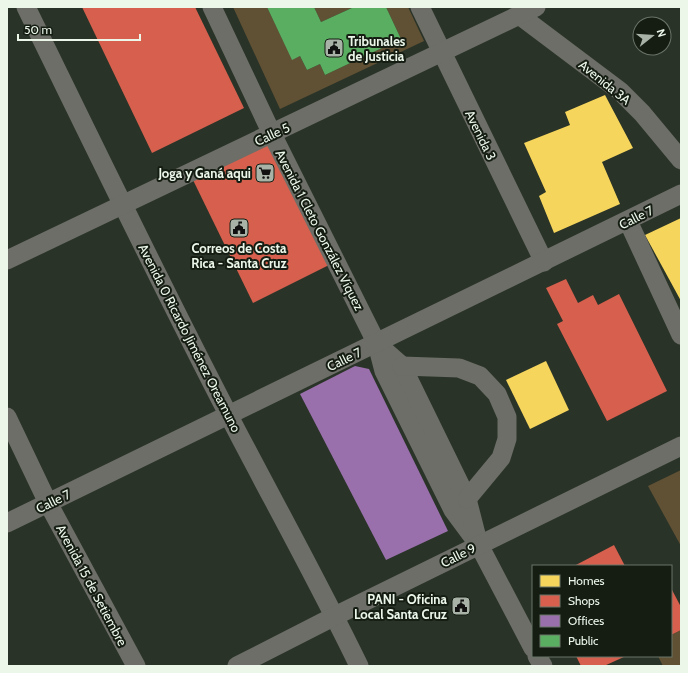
<svg xmlns="http://www.w3.org/2000/svg" width="688" height="673" viewBox="0 0 688 673" font-family="Cabin,sans-serif">
  <style>
    .green { fill: #605134 }
    .homes { fill: #f6d55c }
    .shops { fill: #d6604d }
    .offices { fill: #9970ab }
    .public { fill: #5aae61 }
    .lines { fill: none; stroke-linecap: round; stroke-linejoin: round }
    .minor { stroke: #6c6e67; stroke-width: 19 }
    .labels { text-anchor: middle; dominant-baseline: central; stroke-width: 4; stroke-linejoin: round; paint-order: stroke }
    .poi-label { font-size: 13px; font-weight: bold; fill: #ecf7ea; stroke: #151d13; text-anchor: end }
    .street-label { font-size: 13px; fill: #ecf7ea; stroke: #151d13 }
  </style>
  <rect width="100%" height="100%" fill="#2a3328"/>
  <g class="green">
    <polygon points="233,7 267,7 292,59 300,56 307,70 320,64 325,75 401,39 386,7 408,7 424,41 280,109"/>
    <polygon points="314,7 354,7 321,22"/>
    <polygon points="681,470 681,546 648,486"/>
    <polygon points="681,630 681,666 663,666 658,656 671,656 671,635"/>
  </g>
  <g class="homes">
    <polygon points="605,95 633,148 602,162 620,204 554,233 539,196 546,192 524,143 570,125 565,112"/>
    <polygon points="681,218 681,301 645,235"/>
    <polygon points="546,361 569,410 530,429 506,380"/>
  </g>
  <g class="shops">
    <polygon points="82,7 195,7 244,108 152,153"/>
    <polygon points="271,142 331,264 253,303 193,180"/>
    <polygon points="566,279 578,303 593,295 598,305 619,294 667,391 607,421 557,324 563,321 546,288"/>
    <polygon points="614,545 625,566 574,566"/>
    <polygon points="671,588 681,607 681,630 671,635"/>
    <polygon points="576,656 626,656 604,666 581,666"/>
  </g>
  <polygon class="offices" points="355,366 369,369 448,531 386,560 300,394"/>
  <polygon class="public" points="267,7 314,7 321,22 354,7 386,7 401,39 325,75 320,64 307,70 300,56 292,60"/>
  <g class="lines">
    <g class="minor">
      <path d="M26,7C93,144 159,281 229,416C272,499 318,581 359,666"/>
      <polyline points="212,7 272,134 377,344 384,371 453,510 479,545 533,648"/>
      <polyline points="420,7 544,262"/>
      <polyline points="519,15 620,91 642,113 681,160"/>
      <polyline points="628,221 681,335"/>
      <polyline points="7,260 536,7"/>
      <polyline points="377,344 402,366 467,499 476,534"/>
      <polyline points="402,366 459,368 480,376 497,394 507,417 507,439 501,458 467,499"/>
      <polyline points="7,417 48,503 136,666"/>
      <polyline points="7,523 681,194"/>
      <polyline points="537,656 543,666"/>
      <polyline points="237,666 335,616 681,446"/>
    </g>
  </g>
  <defs>
    <g id="civic-square" transform="scale(1)"><rect x="-9" y="-9" width="18" height="18" rx="4" fill="#a8b2a6" stroke="#151d13"/><path d="M-.6-6.5H3V-4.5H.6V-3L4-1V1h2V6H-6V1h2V-1L-.6-3ZM-1.2 2.5V6h2.4V2.5Z" fill="#111"/></g>
    <g id="supermarket-square" transform="scale(1)"><rect x="-9" y="-9" width="18" height="18" rx="4" fill="#a8b2a6" stroke="#151d13"/><path d="M-6-5.5h2.5l.6 2H6L4.5 2H-2.5L-4.4-4H-6ZM-1.5 3.2a1.3 1.3 0 1 0 .1 0ZM3 3.2a1.3 1.3 0 1 0 .1 0Z" fill="#111"/></g>
  </defs>
  <g fill-rule="evenodd">
    <use href="#civic-square" x="334" y="48"/>
    <use href="#supermarket-square" x="265" y="173"/>
    <use href="#civic-square" x="239" y="228"/>
    <use href="#civic-square" x="461" y="606"/>
  </g>
  <g class="labels">
    <g class="poi-label">
      <text x="348" y="41" text-anchor="start">Tribunales<tspan x="348" dy="15">de Justicia</tspan></text>
      <text x="251" y="173">Joga y Ganá aqui</text>
      <text x="239" y="248" text-anchor="middle">Correos de Costa<tspan x="239" dy="15">Rica - Santa Cruz</tspan></text>
      <text x="447" y="599">PANI - Oficina<tspan x="447" dy="15">Local Santa Cruz</tspan></text>
    </g>
    <g class="street-label">
      <text transform="translate(605 82) rotate(39)">Avenida 3A</text>
      <text transform="translate(272 134) rotate(-25)">Calle 5</text>
      <text transform="translate(481 135) rotate(64)">Avenida 3</text>
      <text transform="translate(636 217) rotate(-27)">Calle 7</text>
      <text transform="translate(320 230) rotate(63)">Avenida 1 Cleto González Víquez</text>
      <text transform="translate(190 338) rotate(63)">Avenida 0 Ricardo Jiménez Oreamuno</text>
      <text transform="translate(344 359) rotate(-26)">Calle 7</text>
      <text transform="translate(53 501) rotate(-26)">Calle 7</text>
      <text transform="translate(458 555) rotate(-26)">Calle 9</text>
      <text transform="translate(92 585) rotate(62)">Avenida 15 de Setiembre</text>
    </g>
  </g>
  <rect width="688" height="673" fill="none" stroke="#ecf7ea" stroke-width="16"/>
  <rect x="532" y="565" width="140" height="92" fill="#151d13" stroke="#6b7469"/>
  <rect x="540" y="575" width="20" height="12" fill="#f6d55c" stroke="#6b7469"/>
  <text x="568" y="585" font-size="12" fill="#ecf7ea">Homes</text>
  <rect x="540" y="595" width="20" height="12" fill="#d6604d" stroke="#6b7469"/>
  <text x="568" y="605" font-size="12" fill="#ecf7ea">Shops</text>
  <rect x="540" y="615" width="20" height="12" fill="#9970ab" stroke="#6b7469"/>
  <text x="568" y="625" font-size="12" fill="#ecf7ea">Offices</text>
  <rect x="540" y="635" width="20" height="12" fill="#5aae61" stroke="#6b7469"/>
  <text x="568" y="645" font-size="12" fill="#ecf7ea">Public</text>
  <g transform="translate(652 36) rotate(73)"><circle r="19" fill="#151d13" stroke="#6b7469"/>
  <path d="M0-3L7 15L0 10L-7 15Z" fill="#a8b2a6"/>
  <text y="-6" font-size="11" font-weight="bold" text-anchor="middle" fill="#ecf7ea">N</text>
  </g>
  <path d="M18 34v6h122v-6" fill="none" stroke="#ecf7ea" stroke-width="2"/>
  <text x="24" y="34" font-size="12" fill="#ecf7ea" stroke="#151d13" stroke-width="3" paint-order="stroke">50 m</text>
</svg>
